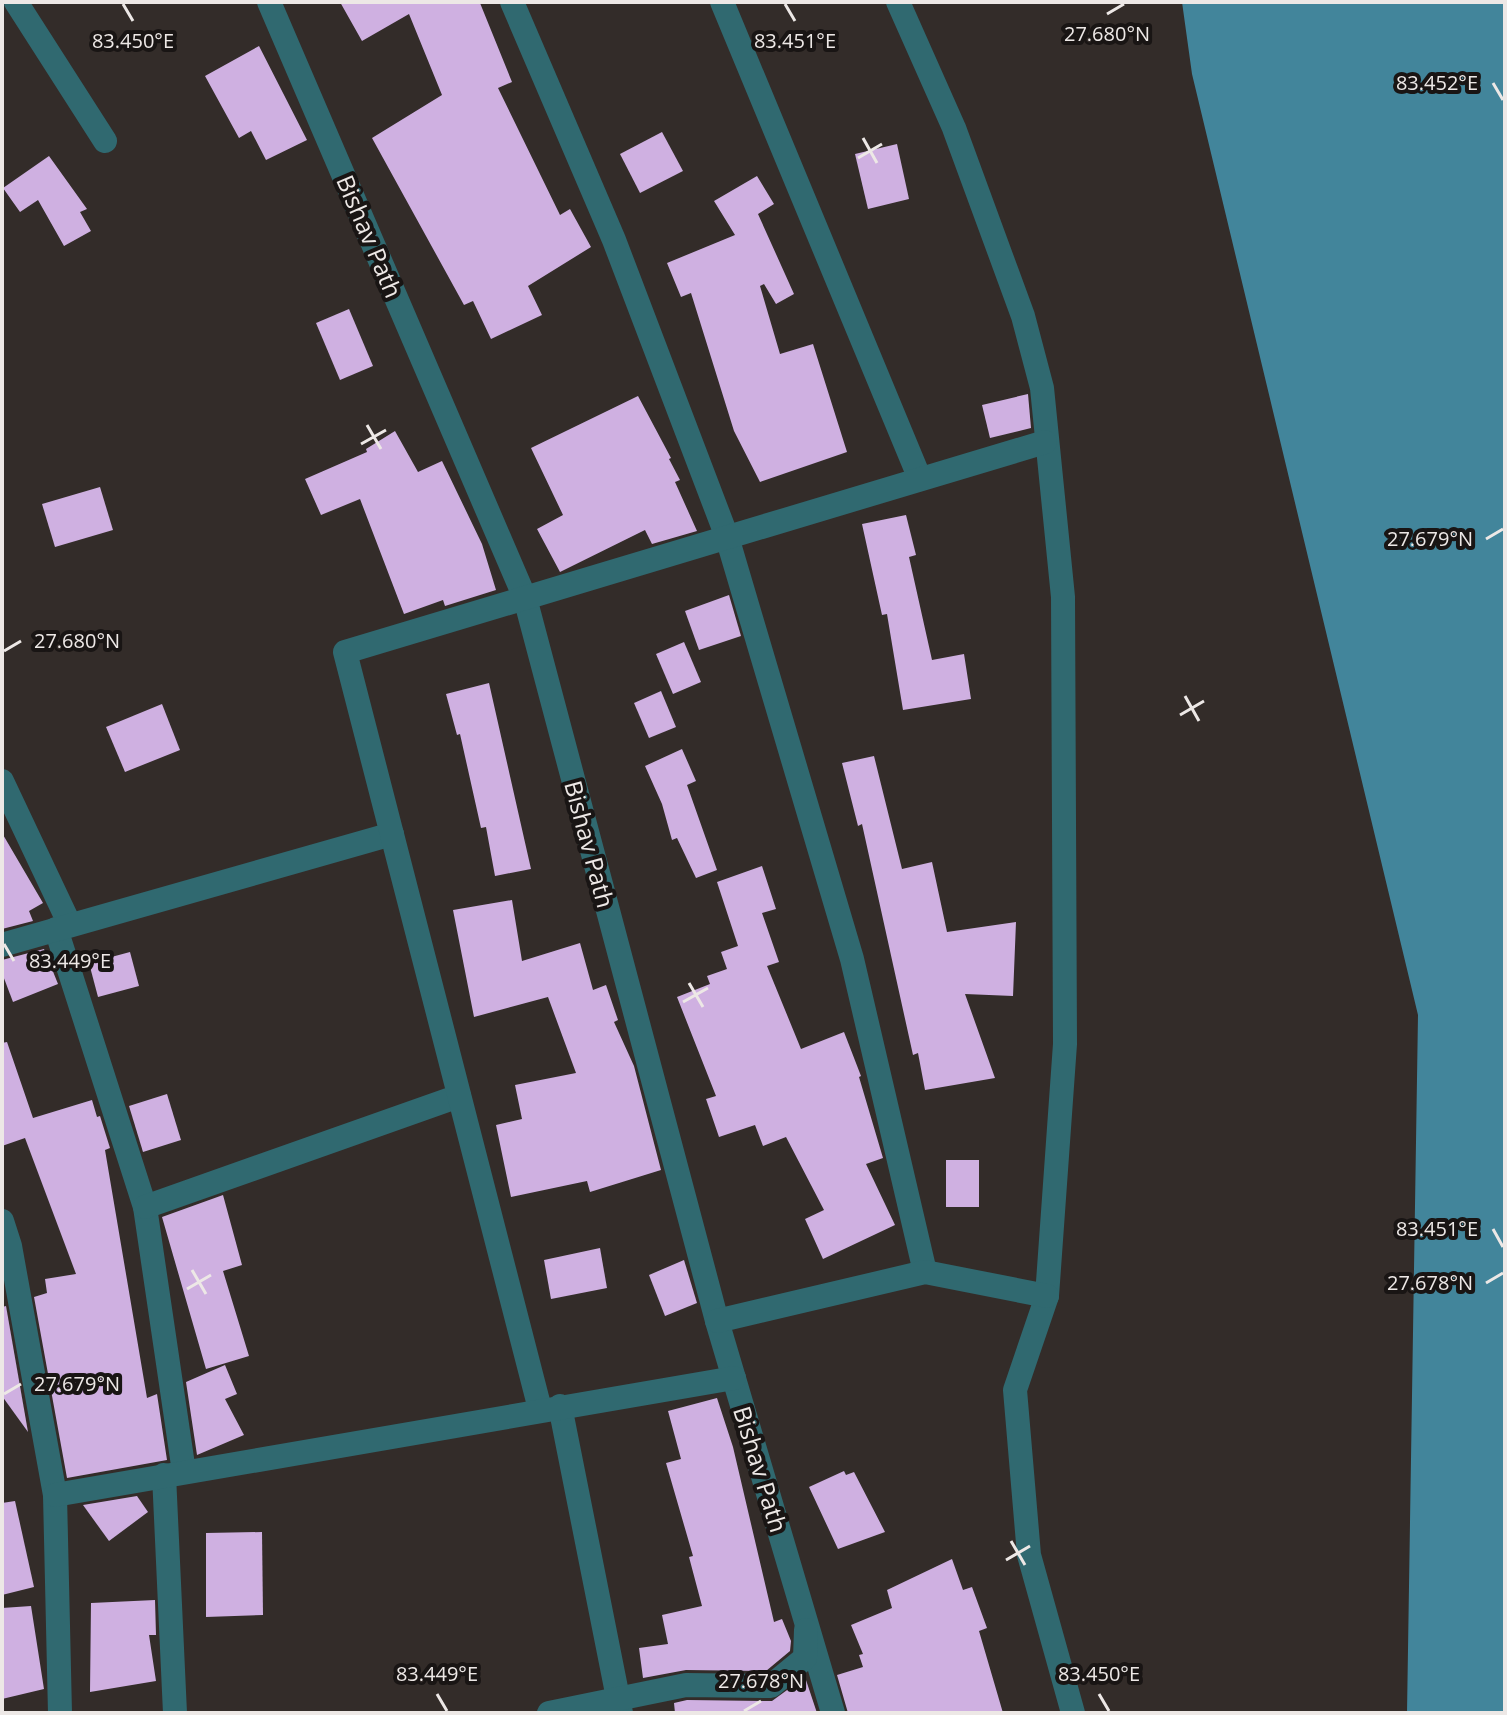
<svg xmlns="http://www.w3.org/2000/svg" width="1507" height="1715" viewBox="0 0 1507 1715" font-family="'Open Sans',sans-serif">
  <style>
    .water { fill: #42859b }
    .building { fill: #cfb0e1 }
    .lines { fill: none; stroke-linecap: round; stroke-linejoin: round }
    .minor { stroke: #306970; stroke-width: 24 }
    .ticks { fill: none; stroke: #ede8e6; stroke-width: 3 }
    .labels { text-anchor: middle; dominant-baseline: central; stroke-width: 8; stroke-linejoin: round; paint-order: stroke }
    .street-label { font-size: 24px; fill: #ede8e6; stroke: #191514 }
    .ticks-label { font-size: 20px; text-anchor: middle; fill: #ede8e6; stroke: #191514; stroke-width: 8; stroke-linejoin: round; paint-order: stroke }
  </style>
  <rect width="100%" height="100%" fill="#332c29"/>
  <polygon class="water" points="1182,2 1505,2 1505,1713 1407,1713 1418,1015 1192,74"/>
  <g class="building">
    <polygon points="340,2 480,3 512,82 498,88 560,215 570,209 591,247 528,286 542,315 491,339 473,301 464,305 372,138 442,95 409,14 362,41"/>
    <polygon points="259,46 307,140 266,160 251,131 239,138 205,76"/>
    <polygon points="662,132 683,171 640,193 620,154"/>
    <polygon points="897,144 909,199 868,209 855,154"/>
    <polygon points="49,156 87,209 80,212 91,231 64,246 38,200 20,212 3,188"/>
    <polygon points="757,176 774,204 758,214 794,294 776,304 764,284 760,286 780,354 813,344 847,452 760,482 734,431 691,293 681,297 667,263 735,235 714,201"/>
    <polygon points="349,309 373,366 340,380 316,323"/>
    <polygon points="1028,394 1031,428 990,438 982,405"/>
    <polygon points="638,396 671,458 669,459 680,480 675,482 697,531 652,544 645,530 560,572 537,529 563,515 531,448"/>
    <polygon points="395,431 418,472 442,461 482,544 496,590 445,606 443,600 404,614 360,499 321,515 305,479 367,452 366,449"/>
    <polygon points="100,487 113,530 55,547 42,504"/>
    <polygon points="906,515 916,555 909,557 932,660 964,654 971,699 903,710 887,614 882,615 862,524"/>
    <polygon points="729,595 741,636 699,650 685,611"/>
    <polygon points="684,642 701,682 673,694 656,654"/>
    <polygon points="489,683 531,869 495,876 486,827 481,828 460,734 457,735 446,694"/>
    <polygon points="661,691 676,727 649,738 634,703"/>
    <polygon points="162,704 180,750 125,772 106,727"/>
    <polygon points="682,749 696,781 687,785 717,870 696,878 677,838 672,840 662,804 645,766"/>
    <polygon points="874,756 902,869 932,862 947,932 1016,922 1013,996 965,994 995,1078 925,1090 918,1053 913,1055 862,824 858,826 842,763"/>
    <polygon points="2,833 43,903 29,911 33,921 2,929"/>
    <polygon points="762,866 776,909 762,913 779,962 767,966 801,1049 844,1032 861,1076 859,1077 883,1158 866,1164 895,1225 823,1259 805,1219 824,1210 786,1137 763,1146 755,1125 719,1137 706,1099 716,1096 677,997 710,984 707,976 727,969 721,952 738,946 717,882"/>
    <polygon points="512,900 522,961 580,943 593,990 606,985 618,1020 614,1022 634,1066 661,1170 590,1192 587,1181 511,1197 496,1125 522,1119 515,1085 576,1073 548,997 474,1017 453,910"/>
    <polygon points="44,949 58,984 13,1002 2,973 2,960"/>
    <polygon points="130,952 139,986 98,997 89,963"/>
    <polygon points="7,1042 33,1118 92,1100 97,1117 100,1116 110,1148 105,1150 147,1398 157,1394 167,1460 67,1478 34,1297 47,1293 45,1279 76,1274 25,1138 2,1146 2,1043"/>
    <polygon points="167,1094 181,1140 143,1152 129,1106"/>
    <rect x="946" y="1160" width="33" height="47"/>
    <polygon points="223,1195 242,1265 223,1271 249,1356 206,1369 162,1217"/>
    <polygon points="600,1248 607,1288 551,1299 544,1260"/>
    <polygon points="684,1260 697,1303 665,1316 649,1275"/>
    <polygon points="6,1306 28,1432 2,1396 2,1307"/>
    <polygon points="225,1365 237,1394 225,1399 244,1435 197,1455 186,1382"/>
    <polygon points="717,1398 733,1447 774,1622 782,1619 791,1641 790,1651 766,1671 686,1670 643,1678 639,1648 668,1644 662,1615 702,1606 689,1557 693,1556 666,1463 681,1459 668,1411"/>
    <polygon points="844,1471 846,1475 854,1472 885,1532 838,1549 809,1487"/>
    <polygon points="137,1496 148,1512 109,1541 83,1505"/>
    <polygon points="15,1501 34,1587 2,1595 2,1503"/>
    <polygon points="262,1532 263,1615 206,1617 206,1533"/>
    <polygon points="952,1559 963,1590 972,1587 987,1628 979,1631 1003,1713 848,1713 837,1675 863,1667 859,1655 863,1654 851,1625 892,1608 887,1590"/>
    <polygon points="155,1600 156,1635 149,1635 156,1681 90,1692 91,1603"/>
    <polygon points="31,1606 44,1689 2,1699 2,1608"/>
    <polygon points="805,1677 817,1713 675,1713 674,1703 687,1700 772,1701"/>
  </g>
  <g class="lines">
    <g class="minor">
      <polyline points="16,2 105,141"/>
      <polyline points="269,2 525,598 717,1321 833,1713"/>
      <polyline points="512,2 614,240 727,537 852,959 925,1272"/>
      <polyline points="722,2 920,479"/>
      <polyline points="898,2 954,128 1023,316 1042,388 1063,597 1065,1044 1047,1296 1015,1390 1029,1555 1073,1713"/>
      <polyline points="2,781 70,925"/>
      <polyline points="56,929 145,1207 184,1472"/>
      <polyline points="2,945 392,834"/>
      <polyline points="145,1207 459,1096"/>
      <polyline points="2,1221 10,1246 55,1495 60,1713"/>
      <polyline points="717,1321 925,1272 1047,1296"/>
      <polyline points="560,1406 621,1713"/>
      <polyline points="540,1409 345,652 1045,442"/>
      <polyline points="164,1475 175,1713"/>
      <polyline points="55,1495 734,1378"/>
      <polyline points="549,1713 686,1685 771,1686 805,1658 806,1630"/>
    </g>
  </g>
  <path class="ticks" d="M123,4L133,21M785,4L795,21M1107,14L1124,4M1493,83L1503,100M863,138L877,163M858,158L882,144M367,425L381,449M361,444L386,430M1486,539L1503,529M4,651L21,641M1185,696L1199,721M1180,715L1204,701M4,944L14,961M689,983L703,1007M683,1002L708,988M1493,1229L1503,1247M192,1270L206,1294M1486,1283L1503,1273M187,1289L211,1275M4,1394L21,1384M1011,1541L1025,1565M1006,1560L1030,1546M437,1694L447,1711M1099,1694L1109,1711M744,1711L761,1701"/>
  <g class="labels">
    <g class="street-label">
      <text transform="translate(370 236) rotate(67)">Bishav Path</text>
      <text transform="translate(590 844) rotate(75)">Bishav Path</text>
      <text transform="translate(761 1469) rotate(73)">Bishav Path</text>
    </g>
  </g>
  <g class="ticks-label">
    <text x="1107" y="41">27.680°N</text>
    <text x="133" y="48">83.450°E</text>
    <text x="795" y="48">83.451°E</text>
    <text x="1437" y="90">83.452°E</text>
    <text x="1430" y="546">27.679°N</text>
    <text x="77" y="648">27.680°N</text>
    <text x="70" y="968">83.449°E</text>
    <text x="1437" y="1236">83.451°E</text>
    <text x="1430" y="1290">27.678°N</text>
    <text x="77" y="1391">27.679°N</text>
    <text x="437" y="1681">83.449°E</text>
    <text x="1099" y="1681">83.450°E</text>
    <text x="761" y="1688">27.678°N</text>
  </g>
  <rect width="1507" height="1715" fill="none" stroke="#ede8e6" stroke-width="8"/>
</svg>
